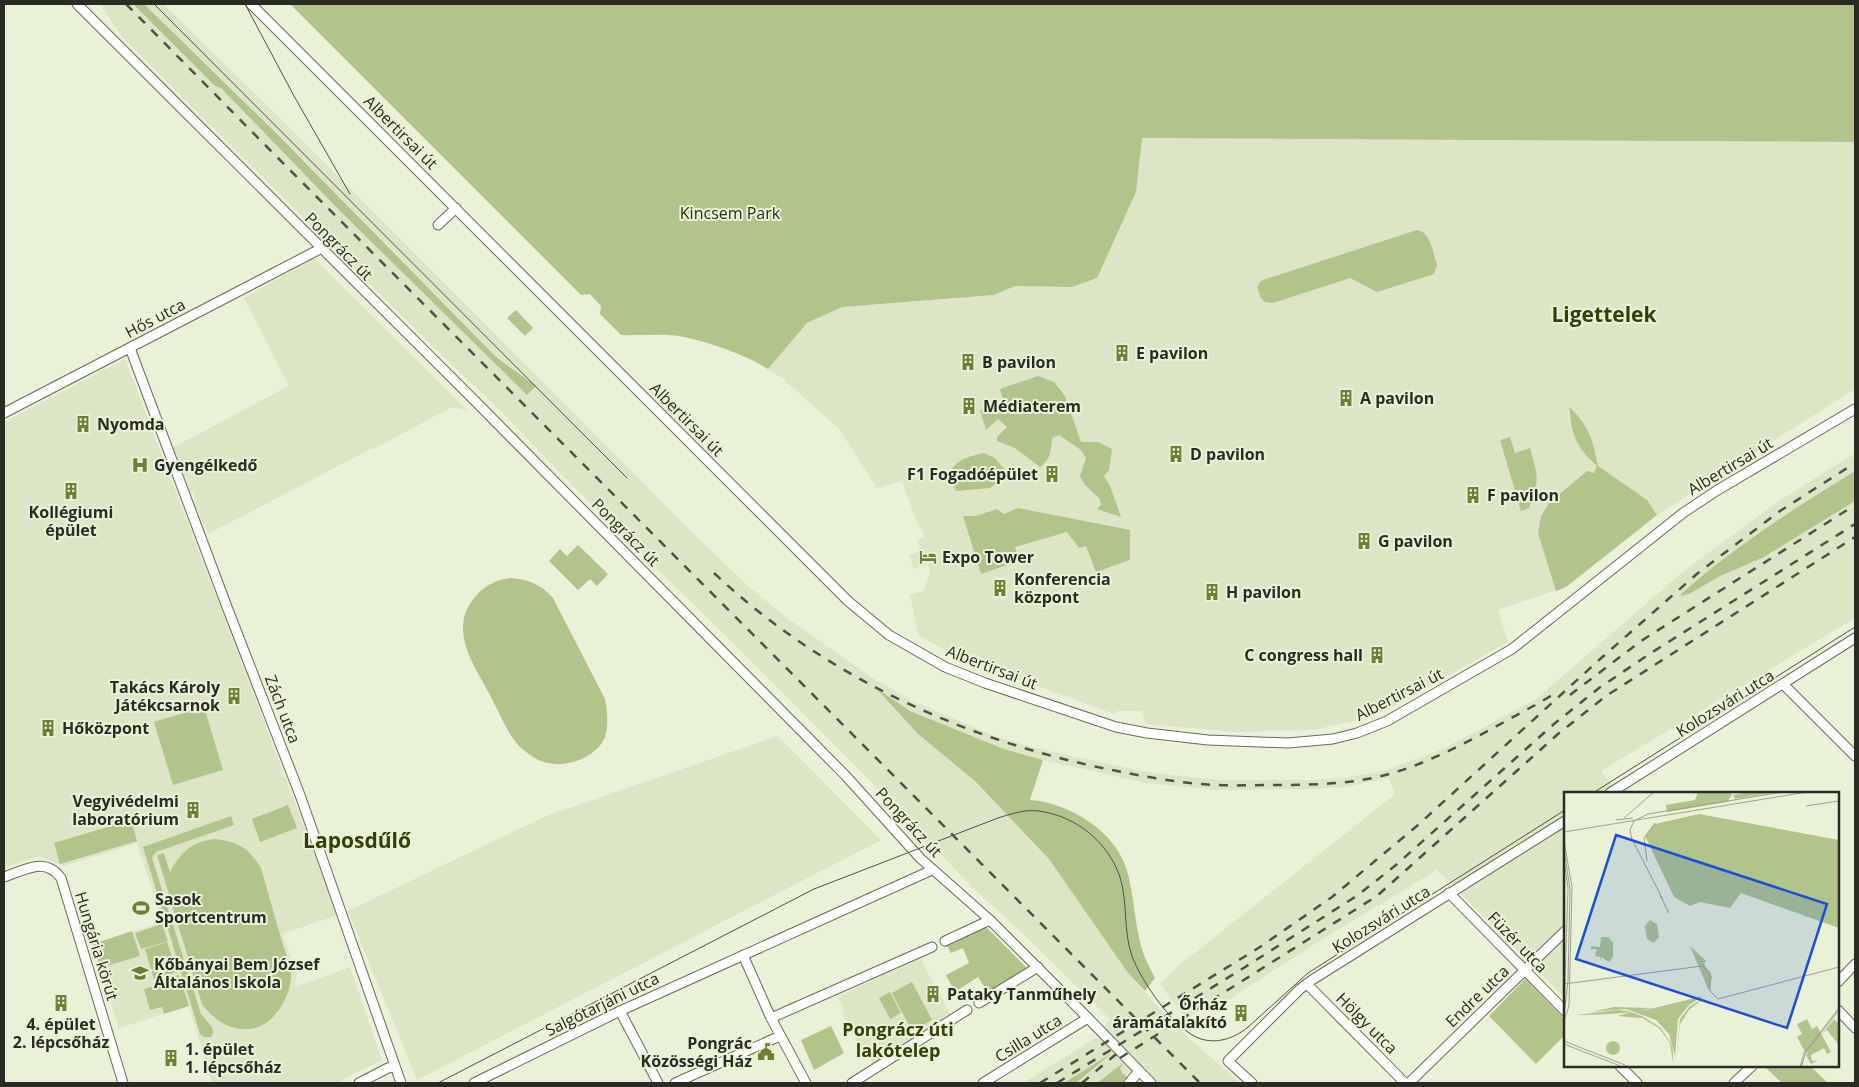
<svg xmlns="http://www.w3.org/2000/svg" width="1859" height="1087" viewBox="0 0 1859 1087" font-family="'Open Sans',sans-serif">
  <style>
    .built { fill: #dae6c5 }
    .green { fill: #b1c48b }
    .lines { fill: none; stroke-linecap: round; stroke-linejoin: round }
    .minor-casing { stroke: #656d56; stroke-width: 11 }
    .minor { stroke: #fff; stroke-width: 9 }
    .tram { stroke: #4e5345; stroke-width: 1 }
    .rail { stroke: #4e5345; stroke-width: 2.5; stroke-dasharray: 9 9; stroke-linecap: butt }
    .labels { text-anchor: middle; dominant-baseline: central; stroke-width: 4; stroke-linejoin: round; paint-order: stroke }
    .street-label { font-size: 16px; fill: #292c22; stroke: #e9f2d7 }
    .park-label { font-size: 16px; fill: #262f0f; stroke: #e9f2d7 }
    .poi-label { font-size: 16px; font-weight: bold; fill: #292c22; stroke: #e9f2d7; text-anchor: start }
    .neighbourhood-label { font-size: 18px; font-weight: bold; fill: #334108; stroke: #e9f2d7 }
    .district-label { font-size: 21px; font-weight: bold; fill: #334108; stroke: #e9f2d7 }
    .inset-road { fill: none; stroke: #9ca38f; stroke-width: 1 }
    .view { fill: #1d4ed8; fill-opacity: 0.15; stroke: #1d4ed8; stroke-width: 2.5 }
    .inset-edge { fill: none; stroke: #292c22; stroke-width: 2.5 }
  </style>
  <rect width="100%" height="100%" fill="#e9f2d7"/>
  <g class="built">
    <polygon points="100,4 133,4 215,86 221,88 340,211 526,394 535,386 496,357 279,136 144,4 163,4 289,127 699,539 749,587 787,618 874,679 912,701 997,737 1044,750 1147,772 1218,780 1312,780 1343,778 1387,770 1443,749 1536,699 1684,571 1773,505 1855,453 1855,618 1601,771 1619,793 1565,793 1565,998 1437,870 1321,940 1220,1005 1204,1008 1186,1019 1160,984 1177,967 1395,794 1389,778 1345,787 1314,789 1217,790 1146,783 1043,760 1004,749 910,711 878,690 918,734 976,782 1049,859 1128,973 1175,1026 1240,1083 1122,1083 1127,1078 1120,1069 1122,1064 1097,1083 1076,1083 1108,1056 1064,1083 1023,1083 1097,1037 1098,1034 1110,1019 1017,928 972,887 883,794 745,655 563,476 501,411 432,346 123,38"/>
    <polygon points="1141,138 1855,142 1855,389 1657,515 1566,587 1498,610 1508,642 1387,710 1354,721 1313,730 1236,732 1145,724 1142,711 1117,711 1114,714 962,659 918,635 910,595 924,591 930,572 927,564 914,569 909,555 921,551 917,540 925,537 916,520 902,481 877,488 839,429 782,378 768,369 807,323 842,307 994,295 1015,286 1072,287 1136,192"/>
    <polygon points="314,258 468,411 451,407 448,409 372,450 371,449 208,534 193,501 196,500 193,491 190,492 186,477 183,477 172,448 289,386 244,298"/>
    <polygon points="125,359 338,915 282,934 297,973 295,987 350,967 382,1060 336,1083 212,1083 189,1006 119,1028 93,944 163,922 137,843 64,866 39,856 4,868 4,422"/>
    <polygon points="778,736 881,840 417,1080 348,911 546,816"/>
    <polygon points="920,958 951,1016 873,1065 866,1051 863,1052 852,1032 842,1013 845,1011 837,997"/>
  </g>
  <g class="green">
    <polygon points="133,4 144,4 279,136 496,357 536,386 527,395 340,211 221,88 215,86"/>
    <path d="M290,4H1855V142L1142,138L1136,192L1097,278L1072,287L1015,286L994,295L842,307L807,323L768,369C744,354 711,343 684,337C666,333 640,336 621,335L600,314L601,306L590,294L581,295Z"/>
    <path d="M1417,230C1431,232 1433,253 1437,265L1434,274L1377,292L1350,278L1273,303L1265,302L1261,298L1257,287L1260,282L1263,280Z"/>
    <polygon points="516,310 533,328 525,336 507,318"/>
    <path d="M1038,376L1054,382L1065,396L1081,442H1098L1112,449L1109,470L1104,476L1110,486L1121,517L1097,509L1101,505L1100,499L1085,485L1080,476L1086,458L1081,450L1059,435L1052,438C1051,449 1051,460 1040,467L1015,448L997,441V437L1007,427L998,419L986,430L980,410L1004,403L1000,389Z"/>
    <path d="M1569,407C1589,425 1593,441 1598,466L1647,500L1657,515L1566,587L1556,591L1538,533L1541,516L1549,503L1587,471L1594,473L1597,466C1584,454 1576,445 1572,427C1570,420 1571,414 1569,407Z"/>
    <path d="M1510,437L1515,453L1530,448C1538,476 1540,480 1529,508L1521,511L1500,440Z"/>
    <path d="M984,453L995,458L1009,475L990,488L956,491C954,486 949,478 951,472C954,460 973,455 984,453Z"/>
    <path d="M1855,471V501L1762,558L1720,576L1689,594L1681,596V594C1734,547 1795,508 1855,471Z"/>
    <polygon points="1018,508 1130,530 1130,560 1096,572 1086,546 1079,548 1067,532 1015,547 1019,561 981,574 963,516 976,516 997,509 1004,514"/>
    <polygon points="578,545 608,574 597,586 590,579 578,590 549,561 560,549 567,556"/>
    <path d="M510,578C527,579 541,584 553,598L605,699C607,711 609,724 605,737C596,759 562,770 541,761C533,758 526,752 519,746C507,733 500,714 492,699C476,667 447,632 474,598C484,586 495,580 510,578Z"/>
    <path d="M876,688L910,711L1004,749L1043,760L1030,800C1070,803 1118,832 1128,874C1134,898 1135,923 1141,946C1144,957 1150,968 1155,978L1145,991L1128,973L1049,859L976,782L918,734Z"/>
    <polygon points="204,707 223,770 173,785 154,722"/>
    <polygon points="288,805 297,828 260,842 252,819"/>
    <polygon points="231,816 234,825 156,852 152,858 201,1014 212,1027 213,1033 211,1037 204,1037 200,1034 143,847"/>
    <polygon points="131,820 137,841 60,864 54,843"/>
    <path d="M216,839C239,843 248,847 261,868C268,893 275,917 282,942C285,951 290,962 291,971C293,994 275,1026 250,1029C230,1031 214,1020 202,1004L157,855L164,853L170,872C181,852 192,841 216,839Z"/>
    <polygon points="162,924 168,941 141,949 135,933"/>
    <polygon points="983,924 1029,970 989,994 978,977 955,992 946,975 969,963 963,948 951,953 945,942"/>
    <polygon points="132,931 140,956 100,968 93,944"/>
    <polygon points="167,942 177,972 154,979 145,949"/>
    <polygon points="179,975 189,1006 164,1014 162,1007 150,1010 144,989 155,986 154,983"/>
    <polygon points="1525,979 1565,1019 1565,1035 1536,1064 1489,1016"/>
    <polygon points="912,982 932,1020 912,1031 892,993"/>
    <polygon points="890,992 901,1013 890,1019 879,998"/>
    <polygon points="831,1026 844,1053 814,1070 801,1040"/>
    <polygon points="1112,1053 1076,1083 1064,1083"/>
    <polygon points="1123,1063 1120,1069 1127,1078 1122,1083 1097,1083"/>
    <polygon points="1768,1066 1810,1066 1828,1083 1782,1083 1766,1068"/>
  </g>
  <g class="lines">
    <g class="minor-casing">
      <g id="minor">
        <polyline points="77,4 474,400 845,775 920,858 990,920 1088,1018 1151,1083"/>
        <polyline points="251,4 848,601 889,635 945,667 985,683 1116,727 1147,733 1208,740 1288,743 1333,739 1357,733 1387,721 1512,649 1683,513 1716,491 1855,409"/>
        <polyline points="438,225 456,208"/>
        <polyline points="130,348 227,607 300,795 401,1083"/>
        <polyline points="4,413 320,249"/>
        <polyline points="1783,684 1855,756"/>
        <polyline points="1610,793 1855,638"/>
        <path d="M4,877C25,870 45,856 61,878L123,1083"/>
        <polyline points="1449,893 1565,1011"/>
        <polyline points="945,941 990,920"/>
        <polyline points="743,955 771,1018 806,1083"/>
        <polyline points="1838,982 1855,964"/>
        <polyline points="1307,984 1405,1083"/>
        <polyline points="979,1003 1038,967"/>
        <polyline points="1838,1010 1855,1028"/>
        <polyline points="620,1011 658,1083"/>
        <polyline points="771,1018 932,947"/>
        <polyline points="1620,1066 1637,1083"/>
        <polyline points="359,1083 388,1068 394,1067"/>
        <polyline points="474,1083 620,1011 932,870"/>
        <polyline points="675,1083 780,1036"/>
        <polyline points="852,1083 967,1010"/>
        <polyline points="983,1083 1088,1018"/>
        <polyline points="1129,1083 1139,1071"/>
        <polyline points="1252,1083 1228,1061 1300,989 1312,980 1565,821"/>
        <polyline points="1409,1083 1565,931"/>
        <polyline points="1734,1083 1752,1066"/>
      </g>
    </g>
    <use href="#minor" class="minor"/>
    <g class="tram">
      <polyline points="154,4 627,478"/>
      <polyline points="245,4 294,96 350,194"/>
      <polyline points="1593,793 1855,627"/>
      <path d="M438,1083L814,889L998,818C1011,814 1025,809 1039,811C1076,816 1108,842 1120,877C1128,903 1123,931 1132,956C1141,981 1175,1031 1201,1039C1218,1044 1234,1038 1247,1028L1308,973L1565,810"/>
    </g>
    <g class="rail">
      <polyline points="126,4 267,147 1200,1083"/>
      <path d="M714,573C823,676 966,741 1112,770C1147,777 1183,784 1219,785C1235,786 1252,785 1268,785C1308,785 1350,785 1389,774C1442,759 1490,729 1539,703L1554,694"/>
      <polyline points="1570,695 1641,641 1855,505"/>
      <polyline points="1120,1058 1377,896 1558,734 1606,696 1855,537"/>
      <polyline points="1040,1083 1260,947 1332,897 1418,825 1599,660 1698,573 1780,511 1855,463"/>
      <polyline points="1057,1083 1242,969 1358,895 1396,865 1554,724 1599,688 1651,653 1855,524"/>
      <polyline points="1082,1083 1115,1055 1124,1051"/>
    </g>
  </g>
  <defs>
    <g id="building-bare" transform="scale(1.35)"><path d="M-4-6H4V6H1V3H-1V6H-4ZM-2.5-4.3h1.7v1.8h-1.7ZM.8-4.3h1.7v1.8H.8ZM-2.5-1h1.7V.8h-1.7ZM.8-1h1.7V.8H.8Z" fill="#6c8133" stroke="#e9f2d7" stroke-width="2.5" paint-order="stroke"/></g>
    <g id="hospital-bare" transform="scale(1.35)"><path d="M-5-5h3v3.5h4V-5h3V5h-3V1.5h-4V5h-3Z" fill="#6c8133" stroke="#e9f2d7" stroke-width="2.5" paint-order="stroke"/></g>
    <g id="hotel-bare" transform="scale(1.35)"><path d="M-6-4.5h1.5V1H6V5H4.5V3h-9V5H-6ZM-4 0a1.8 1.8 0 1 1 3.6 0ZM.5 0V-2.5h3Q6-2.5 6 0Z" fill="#6c8133" stroke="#e9f2d7" stroke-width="2.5" paint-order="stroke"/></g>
    <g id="stadium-bare" transform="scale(1.35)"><path d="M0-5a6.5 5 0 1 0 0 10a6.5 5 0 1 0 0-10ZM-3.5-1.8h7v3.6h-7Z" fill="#6c8133" stroke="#e9f2d7" stroke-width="2.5" paint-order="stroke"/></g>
    <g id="school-bare" transform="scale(1.35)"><path d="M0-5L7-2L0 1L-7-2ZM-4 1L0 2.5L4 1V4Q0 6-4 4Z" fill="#6c8133" stroke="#e9f2d7" stroke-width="2.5" paint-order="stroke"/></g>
    <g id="civic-bare" transform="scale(1.35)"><path d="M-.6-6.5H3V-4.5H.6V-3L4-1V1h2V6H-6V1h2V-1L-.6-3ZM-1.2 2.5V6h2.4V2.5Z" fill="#6c8133" stroke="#e9f2d7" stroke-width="2.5" paint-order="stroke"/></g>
  </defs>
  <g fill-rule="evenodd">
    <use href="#building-bare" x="1122" y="353"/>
    <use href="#building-bare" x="968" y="362"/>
    <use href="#building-bare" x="1346" y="398"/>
    <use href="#building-bare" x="969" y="406"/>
    <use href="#building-bare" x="83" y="424"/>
    <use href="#building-bare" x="1176" y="454"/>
    <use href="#hospital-bare" x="140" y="465"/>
    <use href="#building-bare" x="1052" y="474"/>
    <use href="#building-bare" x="71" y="491"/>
    <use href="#building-bare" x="1473" y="495"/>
    <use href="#building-bare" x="1364" y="541"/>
    <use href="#hotel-bare" x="928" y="557"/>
    <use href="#building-bare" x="1000" y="588"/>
    <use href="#building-bare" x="1212" y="592"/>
    <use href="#building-bare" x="1377" y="655"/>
    <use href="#building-bare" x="234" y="696"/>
    <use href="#building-bare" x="48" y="728"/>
    <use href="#building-bare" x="193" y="810"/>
    <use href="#stadium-bare" x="141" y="908"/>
    <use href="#school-bare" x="140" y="973"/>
    <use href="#building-bare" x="933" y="994"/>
    <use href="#building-bare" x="61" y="1003"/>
    <use href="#building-bare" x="1241" y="1013"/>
    <use href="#civic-bare" x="766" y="1052"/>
    <use href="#building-bare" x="171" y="1058"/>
  </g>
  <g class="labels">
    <g class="street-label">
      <text transform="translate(401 132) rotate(45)">Albertirsai út</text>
      <text transform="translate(339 246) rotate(45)">Pongrácz út</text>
      <text transform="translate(155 318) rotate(-28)">Hős utca</text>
      <text transform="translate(687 419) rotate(45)">Albertirsai út</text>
      <text transform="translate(1730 466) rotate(-31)">Albertirsai út</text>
      <text transform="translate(626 532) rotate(45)">Pongrácz út</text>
      <text transform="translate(992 667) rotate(21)">Albertirsai út</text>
      <text transform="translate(1399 694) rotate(-27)">Albertirsai út</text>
      <text transform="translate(1725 703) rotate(-32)">Kolozsvári utca</text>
      <text transform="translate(283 709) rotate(69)">Zách utca</text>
      <text transform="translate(909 822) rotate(47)">Pongrácz út</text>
      <text transform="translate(1381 919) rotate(-32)">Kolozsvári utca</text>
      <text transform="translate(1518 942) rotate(46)">Füzér utca</text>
      <text transform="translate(97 946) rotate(73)">Hungária körút</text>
      <text transform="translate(1477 996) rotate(-44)">Endre utca</text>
      <text transform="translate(602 1004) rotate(-26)">Salgótarjáni utca</text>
      <text transform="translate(1367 1023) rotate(45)">Hölgy utca</text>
      <text transform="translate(1028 1038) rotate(-32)">Csilla utca</text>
    </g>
    <g class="park-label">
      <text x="730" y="213">Kincsem Park</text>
    </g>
    <g class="poi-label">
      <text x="1136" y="353">E pavilon</text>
      <text x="982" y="362">B pavilon</text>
      <text x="1360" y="398">A pavilon</text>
      <text x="983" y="406">Médiaterem</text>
      <text x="97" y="424">Nyomda</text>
      <text x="1190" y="454">D pavilon</text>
      <text x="154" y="465">Gyengélkedő</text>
      <text x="1038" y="474" text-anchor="end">F1 Fogadóépület</text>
      <text x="1487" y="495">F pavilon</text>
      <text x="71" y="512" text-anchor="middle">Kollégiumi<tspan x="71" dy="18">épület</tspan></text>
      <text x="1378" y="541">G pavilon</text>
      <text x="942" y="557">Expo Tower</text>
      <text x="1014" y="579">Konferencia<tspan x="1014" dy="18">központ</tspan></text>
      <text x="1226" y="592">H pavilon</text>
      <text x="1363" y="655" text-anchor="end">C congress hall</text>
      <text x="220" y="687" text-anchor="end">Takács Károly<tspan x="220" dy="18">Játékcsarnok</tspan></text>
      <text x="62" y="728">Hőközpont</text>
      <text x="179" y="801" text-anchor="end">Vegyivédelmi<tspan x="179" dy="18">laboratórium</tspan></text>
      <text x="155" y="899">Sasok<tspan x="155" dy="18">Sportcentrum</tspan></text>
      <text x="154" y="964">Kőbányai Bem József<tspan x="154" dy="18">Általános Iskola</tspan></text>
      <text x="947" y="994">Pataky Tanműhely</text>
      <text x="1227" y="1004" text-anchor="end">Őrház<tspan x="1227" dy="18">áramátalakító</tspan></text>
      <text x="61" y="1024" text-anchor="middle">4. épület<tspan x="61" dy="18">2. lépcsőház</tspan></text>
      <text x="752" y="1043" text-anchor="end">Pongrác<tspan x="752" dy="18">Közösségi Ház</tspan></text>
      <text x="185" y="1049">1. épület<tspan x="185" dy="18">1. lépcsőház</tspan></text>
    </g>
    <g class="neighbourhood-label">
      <text x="898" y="1029">Pongrácz úti<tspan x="898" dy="21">lakótelep</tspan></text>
    </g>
    <g class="district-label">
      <text x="1604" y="314">Ligettelek</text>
      <text x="357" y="840">Laposdűlő</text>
    </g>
  </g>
  <g transform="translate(1564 792)">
    <rect width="275" height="275" fill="#e9f2d7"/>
    <path d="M134,0H168V3L163,10L103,20L102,13L131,8ZM185,0H213L171,7L169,3ZM135,22L275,48V136L177,101L166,116L136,110L126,114L110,105L81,44L91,32ZM86,128L93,132L95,145L90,151L83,147L81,134ZM37,145H48L44,146L49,150V165L45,170L37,165V169L36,165L31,164L33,157H27V154L36,155ZM126,154L142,169L140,172L148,185L145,199ZM139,204L125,213L114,227L111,264L105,242L92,228L62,217L27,220L50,215L87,216L74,220ZM140,206L125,218L116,232L111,275L116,227L126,214ZM54,218L64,219L78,224L96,235L107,251L109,259V271L106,251L95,236L78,226L53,224L68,220L47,222L21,223H12ZM243,227L248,237L253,234L267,260L263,262L260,256L247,263L248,269L254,268L247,272L242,263L244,260H241L233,245L238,242L233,232ZM270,227L275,232V253L263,238L259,241ZM42 256a7 7 0 1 1 14 0a7 7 0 1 1-14 0Z" fill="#b1c48b"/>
    <path class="inset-road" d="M242,14L275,9M60,26L90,0M52,28L69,26M0,40L243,0M0,49L8,95L5,214L0,229M0,57L6,98L4,189L0,223M0,68L4,96L0,217M83,69L80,46L91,31M96,103L105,121M99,108L68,47L66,38L70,29L84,22L219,0M0,192L138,174L146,180V199L154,207L275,175M0,249L66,275M0,252L59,275M236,275L240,261L275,216M237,275L242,260L275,218"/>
    <path class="view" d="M52,43L263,112L223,236L12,167Z"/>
    <rect width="275" height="275" class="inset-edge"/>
  </g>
  <rect width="1859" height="1087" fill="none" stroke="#292c22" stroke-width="10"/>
</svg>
